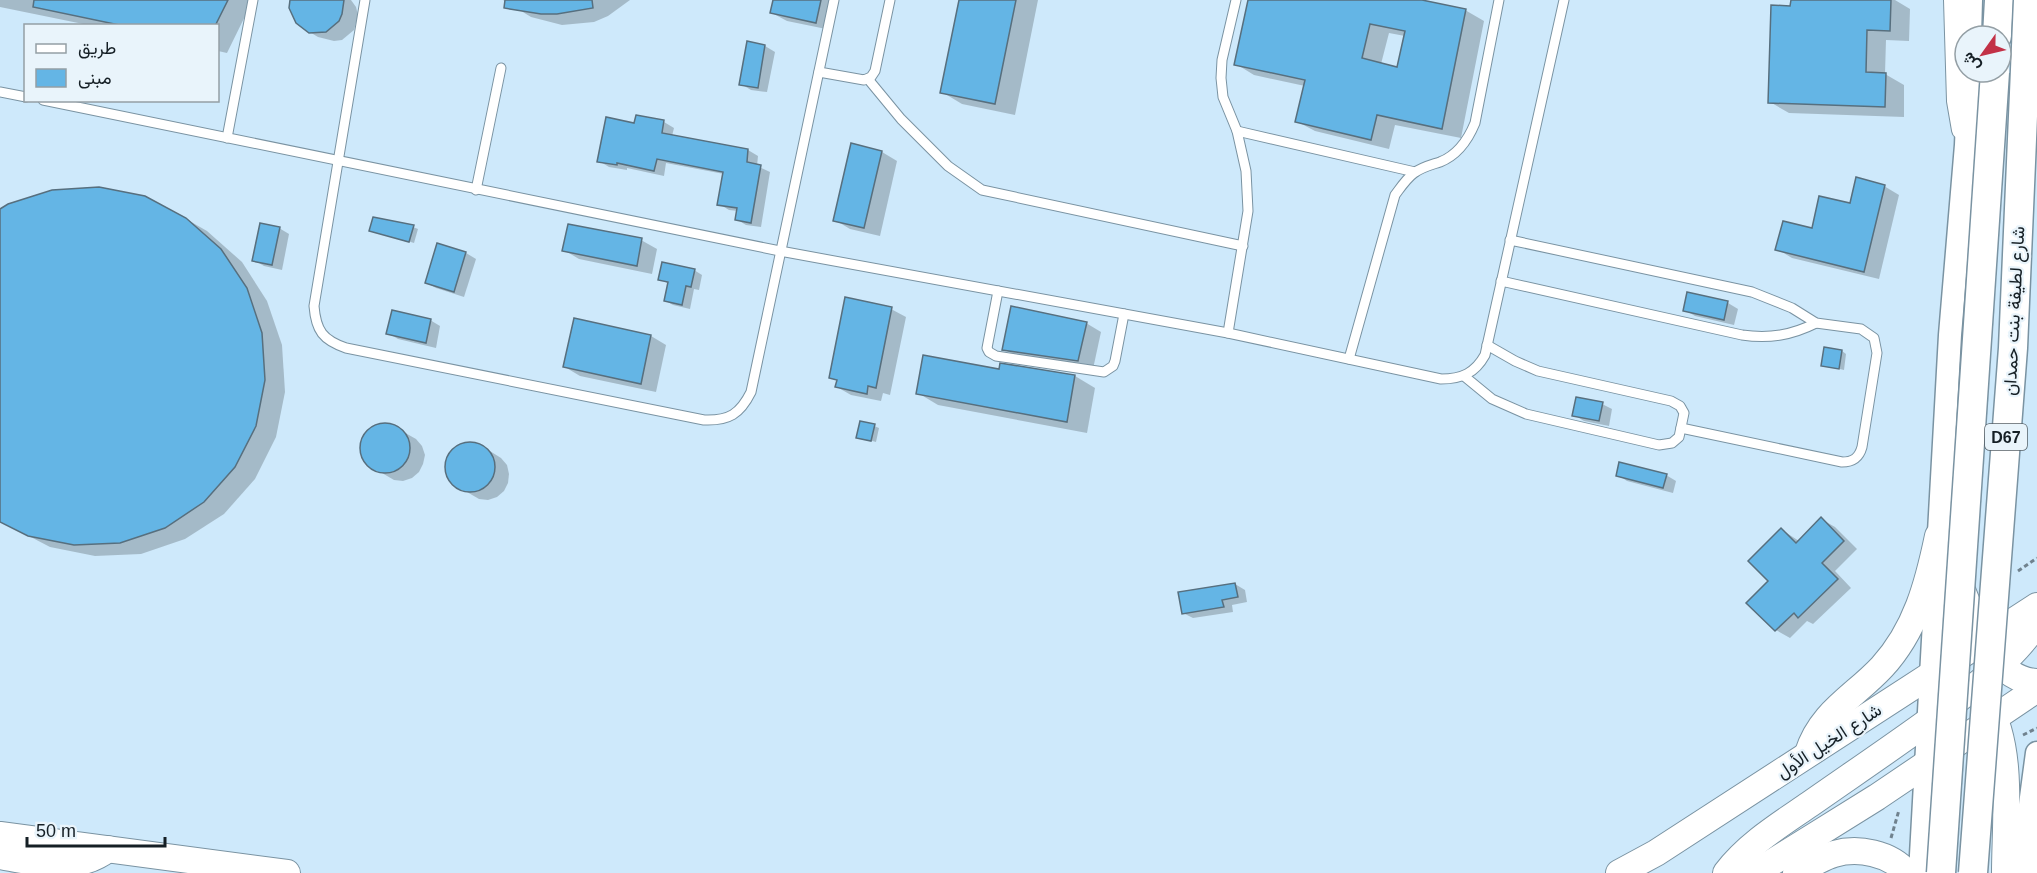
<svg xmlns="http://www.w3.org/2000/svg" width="2037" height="873" viewBox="0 0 2037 873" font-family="Helvetica,Vazirmatn,sans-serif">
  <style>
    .shadow { fill: #0003; fill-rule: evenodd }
    .building { fill: #64b5e5; stroke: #576f7e; stroke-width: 1.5; fill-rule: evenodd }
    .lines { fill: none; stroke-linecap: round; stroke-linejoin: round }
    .service-casing { stroke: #7a93a2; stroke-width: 11 }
    .minor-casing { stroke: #7a93a2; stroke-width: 20 }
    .tertiary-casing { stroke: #7a93a2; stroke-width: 25 }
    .secondary-casing { stroke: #7a93a2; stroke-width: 28 }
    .primary-casing { stroke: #7a93a2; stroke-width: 31 }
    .path { stroke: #70828e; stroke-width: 3; stroke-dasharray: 4.5 3; stroke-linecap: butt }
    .service { stroke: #fff; stroke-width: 9 }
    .minor { stroke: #fff; stroke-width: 18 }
    .tertiary { stroke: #fff; stroke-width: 22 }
    .secondary { stroke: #fff; stroke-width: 26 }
    .primary { stroke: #fff; stroke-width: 28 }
    .primary-bridge-casing { stroke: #7a93a2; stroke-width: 31; stroke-linecap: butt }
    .primary-bridge { stroke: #fff; stroke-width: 28 }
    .labels { text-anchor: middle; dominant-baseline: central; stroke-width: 4.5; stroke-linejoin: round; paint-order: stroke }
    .shield { fill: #e9f4fb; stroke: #555f65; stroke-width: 1.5 }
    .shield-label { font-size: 16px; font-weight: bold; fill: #151f25 }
    .street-label { font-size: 18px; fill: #151f25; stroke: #e9f4fb }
  </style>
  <rect width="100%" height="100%" fill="#cee9fb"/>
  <g class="shadow">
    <polygon points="0,0 253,0 227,53 218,51 218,26 93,26 0,7"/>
    <polygon points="293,0 351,0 356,7 358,15 354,30 342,40 334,41 318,37 303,28"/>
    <polygon points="503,0 630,0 608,16 594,22 562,25 531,17"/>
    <polygon points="774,0 837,0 831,30 787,21 772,13"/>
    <polygon points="961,0 1038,0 1015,115 962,104 942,92"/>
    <path d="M1249,0H1415L1465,10L1484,21L1461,138L1395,125L1389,149L1315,131L1296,121L1305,86L1254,75L1236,64ZM1389,33L1405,36L1399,69L1381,64Z"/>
    <polygon points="1792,0 1895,0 1910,9 1909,41 1886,40 1885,74 1904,85 1904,117 1789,113 1770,102"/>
    <polygon points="765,46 775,52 767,92 751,90 741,84"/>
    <polygon points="637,116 664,122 674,128 672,136 748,150 758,156 757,166 770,172 761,227 746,225 736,219 738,211 729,210 719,204 724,174 666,163 664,176 627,168 627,170 609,167 599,161 636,124"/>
    <polygon points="852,145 882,152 897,161 880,236 850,229 835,220"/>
    <polygon points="1884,186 1899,195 1879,279 1792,258 1777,249"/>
    <polygon points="0,211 186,219 207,231 242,262 267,301 282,345 285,392 276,437 255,479 224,514 185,539 141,554 95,556 50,547 0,521"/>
    <polygon points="413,227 418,229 414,243 371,230"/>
    <polygon points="279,228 289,234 282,270 264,266 254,260"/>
    <polygon points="641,240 657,249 652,274 579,259 564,250"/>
    <polygon points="438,245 466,253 476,259 464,297 436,288 427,283"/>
    <polygon points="694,270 702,275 699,290 694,289 690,309 673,305 666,301 669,284 660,279"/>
    <polygon points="1688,294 1728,303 1738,309 1734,325 1695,316 1685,310"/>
    <polygon points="891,309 906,317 890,395 883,393 881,401 851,395 837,387 838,381 831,377"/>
    <polygon points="430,320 440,326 436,348 398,339 388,333"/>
    <polygon points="1086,323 1101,332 1093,369 1019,358 1004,349"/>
    <polygon points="651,336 666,345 656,392 580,376 565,367"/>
    <polygon points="1842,351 1846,354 1844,370 1823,365"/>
    <polygon points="1000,370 1075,376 1095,388 1087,433 938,405 918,393"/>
    <polygon points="1602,404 1612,409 1609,426 1584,421 1574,415"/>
    <polygon points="382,424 391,425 400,430 416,439 422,446 425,455 423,464 419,472 412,478 403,481 394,480 370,466 364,459 361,450 362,441 367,433 373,427"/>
    <polygon points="874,426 879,428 876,442 858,437"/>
    <polygon points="467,443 476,444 485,448 501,458 507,465 509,474 508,483 504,491 497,497 488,500 479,499 455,485 449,478 446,469 447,460 451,452 458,446"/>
    <polygon points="1618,475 1666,475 1676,481 1673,493 1627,481"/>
    <polygon points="1821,519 1835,527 1857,549 1835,571 1851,588 1813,624 1807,621 1790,638 1776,630 1770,581 1782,530 1799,541"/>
    <polygon points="1235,584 1245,590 1247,602 1232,605 1233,612 1193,618 1183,613"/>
  </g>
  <g class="building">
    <polygon points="34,0 228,0 215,26 124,26 33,7"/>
    <polygon points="290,0 344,0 342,14 339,21 326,32 309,33 296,23 289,8"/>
    <polygon points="505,0 592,0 593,8 557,14 541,14 504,8"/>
    <polygon points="773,0 821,0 816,23 770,13"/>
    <polygon points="959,0 1016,0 995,104 940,93"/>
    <path d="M1248,0H1422L1466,9L1442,129L1377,115L1371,140L1295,122L1305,80L1234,65ZM1370,24L1405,31L1397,67L1362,58Z"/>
    <polygon points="1791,0 1891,0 1890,31 1867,30 1866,72 1886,73 1885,107 1768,103 1771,5 1790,6"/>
    <polygon points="747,41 765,45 758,88 739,85"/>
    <polygon points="636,115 664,120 662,133 748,149 747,162 761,165 751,223 735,220 737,208 717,205 723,172 657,159 654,171 617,163 617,165 597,162 606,117 634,123"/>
    <polygon points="851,143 882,151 864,228 833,221"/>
    <polygon points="1856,177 1885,185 1864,272 1775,250 1783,221 1812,228 1819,196 1850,203"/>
    <polygon points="99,187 145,196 186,218 221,249 247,288 262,333 265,380 256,426 235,467 204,502 165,528 120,543 74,545 28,536 0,522 0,209 8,204 52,190"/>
    <polygon points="373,217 414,225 409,242 369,231"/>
    <polygon points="260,223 280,227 272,265 252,261"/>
    <polygon points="568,224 642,238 637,266 562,251"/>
    <polygon points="437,243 466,252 454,292 425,283"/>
    <polygon points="662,262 695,269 691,287 686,286 682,305 664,301 668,282 658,280"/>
    <polygon points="1687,292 1728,301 1724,320 1683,311"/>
    <polygon points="845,297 892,307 876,388 868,386 867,394 835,387 837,380 829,378"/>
    <polygon points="1011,306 1087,322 1078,361 1002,350"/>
    <polygon points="392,310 431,319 426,343 386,334"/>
    <polygon points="574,318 651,335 641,384 563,367"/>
    <polygon points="1824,347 1842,350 1839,369 1821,366"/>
    <polygon points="923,355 999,369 1000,363 1075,375 1067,422 916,394"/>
    <polygon points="1576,397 1603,402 1599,421 1572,416"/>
    <polygon points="860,421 875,424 871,441 856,438"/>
    <circle cx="385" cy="448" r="25"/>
    <circle cx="470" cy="467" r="25"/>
    <polygon points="1619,462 1667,474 1663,488 1616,476"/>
    <polygon points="1821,517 1844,541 1822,563 1838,579 1798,618 1794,613 1775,631 1746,603 1768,581 1748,561 1781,528 1796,543"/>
    <polygon points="1235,583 1238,597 1222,600 1224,607 1182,614 1178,592"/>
  </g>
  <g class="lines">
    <g class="service-casing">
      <g id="service">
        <path d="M365,0L314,306C316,331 323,340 346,348L704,420C729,421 740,414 751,392L834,0"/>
        <polyline points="819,72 864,80 871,77 875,71 890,0"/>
        <polyline points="868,79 901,119 948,166 982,190 1243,246"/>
        <polyline points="0,92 26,97"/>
        <path d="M43,100L780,251L1228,333L1441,379C1462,379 1475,373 1485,355L1564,0"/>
        <polyline points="1237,131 1415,172"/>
        <polyline points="227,138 253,0"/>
        <polyline points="476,190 501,68"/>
        <path d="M1510,240L1752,292L1792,308L1816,323L1861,329L1874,338L1877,353L1862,447C1859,458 1853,462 1842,462L1681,428"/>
        <path d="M1501,281L1742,335C1770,339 1792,335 1816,323"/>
        <polyline points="998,291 987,348 989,352 996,356 1104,372 1113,366 1115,361 1124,314"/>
        <polyline points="1228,333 1248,211 1246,171 1237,131 1223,97 1221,78 1222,60 1236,0"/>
        <path d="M1349,359L1395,195C1401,187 1406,179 1414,173C1422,167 1431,165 1440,162C1458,155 1468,140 1475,123L1499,0"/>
        <polyline points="1464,376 1492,399 1526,414 1659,445 1672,443 1679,437 1684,413 1680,406 1671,401 1538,371 1515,361 1487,345"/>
      </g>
    </g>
    <g class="minor-casing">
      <polyline id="minor" points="1953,0 1956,101 1961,130"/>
    </g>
    <g class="tertiary-casing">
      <g id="tertiary">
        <polyline points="1970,36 1971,0"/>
        <polyline points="2021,872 2037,753"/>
        <polyline points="1920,873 1950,335 1966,145 1969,72"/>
      </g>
    </g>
    <g class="secondary-casing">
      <g id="secondary">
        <path d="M1959,583C1975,619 1990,680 2037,682"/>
        <path d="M1987,704C2014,746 2005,823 2005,873"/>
        <path d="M1808,753C1821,712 1854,697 1882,667C1916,630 1928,584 1938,536"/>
        <polyline points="0,835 287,873"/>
        <path d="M0,856C39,863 76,873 108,849"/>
        <polyline points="1619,873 1656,853 2037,606"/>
        <path d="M1726,873C1748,844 1781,824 1810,804C1850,776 1890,749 1930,720C1969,691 2009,664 2037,623"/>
        <polyline points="1755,873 1877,797 2037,689"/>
        <path d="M1796,873C1808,867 1820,858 1834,854C1858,847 1890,853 1907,873"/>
        <polyline points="2033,873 2037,844"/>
      </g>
    </g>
    <g class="primary-casing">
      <polyline id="primary" points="1997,36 1999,0"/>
    </g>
    <g class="path">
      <polyline points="2018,571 2037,558"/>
      <polyline points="2023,735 2037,728"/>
      <polyline points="1891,838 1899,810"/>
    </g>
    <use href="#service" class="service"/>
    <use href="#minor" class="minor"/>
    <use href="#tertiary" class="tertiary"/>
    <use href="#secondary" class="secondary"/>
    <use href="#primary" class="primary"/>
    <g class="primary-bridge-casing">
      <g id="primary-bridge">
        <polyline points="1941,873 1995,72"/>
        <polyline points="1973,873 2013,348 2028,0"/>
      </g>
    </g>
    <use href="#primary-bridge" class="primary-bridge"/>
  </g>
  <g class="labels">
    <rect class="shield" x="1985" y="424" width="42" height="26" rx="4.5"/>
    <g class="shield-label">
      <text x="2006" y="437">D67</text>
    </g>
    <g class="street-label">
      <text transform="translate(2014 311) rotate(-87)">شارع لطيفة بنت حمدان</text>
      <text transform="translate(1829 741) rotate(-33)">شارع الخيل الأول</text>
    </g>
  </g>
  <rect x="24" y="24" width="195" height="78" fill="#e9f4fb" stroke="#949fa5" stroke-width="1.5"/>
  <rect x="36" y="44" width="30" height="9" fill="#ffffff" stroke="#949fa5" stroke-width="1.5"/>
  <text x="78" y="54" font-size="18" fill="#151f25">طريق</text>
  <rect x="36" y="69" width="30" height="18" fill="#64b5e5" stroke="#949fa5" stroke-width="1.5"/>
  <text x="78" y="84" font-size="18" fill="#151f25">مبنى</text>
  <g transform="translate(1983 54) rotate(236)"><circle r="28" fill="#e9f4fb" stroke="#949fa5" stroke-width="1.5"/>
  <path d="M0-4.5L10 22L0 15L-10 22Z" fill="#c23147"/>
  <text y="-9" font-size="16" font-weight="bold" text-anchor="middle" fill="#151f25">ش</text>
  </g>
  <path d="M27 837v9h138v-9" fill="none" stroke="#151f25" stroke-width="3"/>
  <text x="36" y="837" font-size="18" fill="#151f25" stroke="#e9f4fb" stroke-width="4.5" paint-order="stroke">50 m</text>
</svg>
